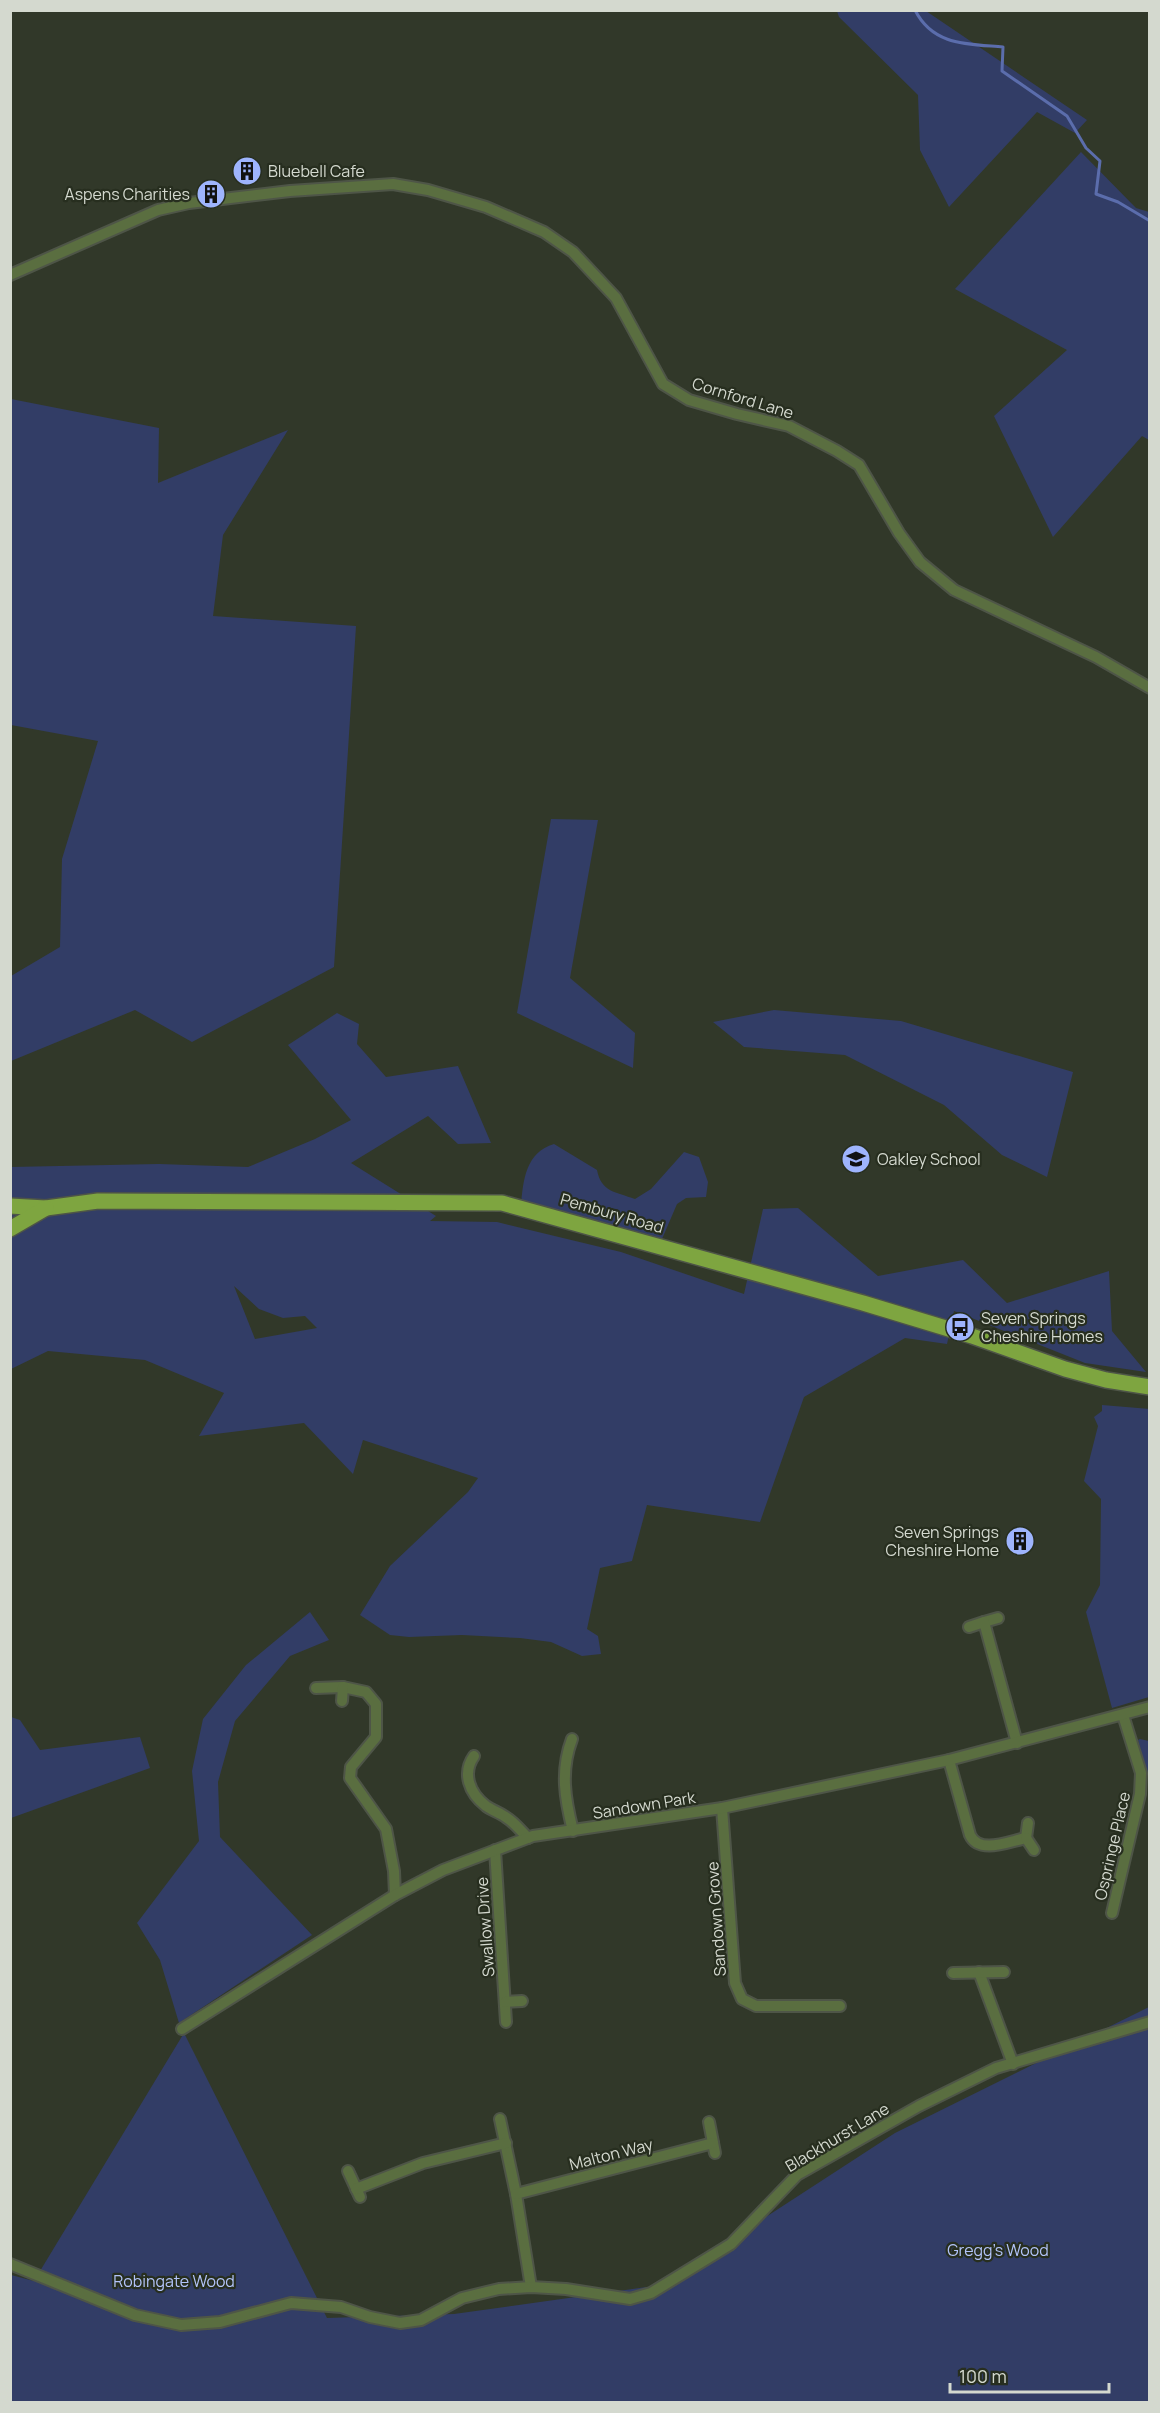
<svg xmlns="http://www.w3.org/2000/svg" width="1160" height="2413" viewBox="0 0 1160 2413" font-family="Manrope,sans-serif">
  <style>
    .green { fill: #323d66; fill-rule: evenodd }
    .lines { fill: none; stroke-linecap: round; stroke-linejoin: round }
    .stream { stroke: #5b6dac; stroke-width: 3 }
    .street-casing { stroke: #4e5547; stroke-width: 14 }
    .primary-casing { stroke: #4e5547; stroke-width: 18 }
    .street { stroke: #5a6e40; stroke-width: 10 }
    .primary { stroke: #7ea540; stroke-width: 15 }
    .labels { text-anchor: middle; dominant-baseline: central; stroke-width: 4.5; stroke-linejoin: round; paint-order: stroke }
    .poi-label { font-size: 16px; fill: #d4d9cf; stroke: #272e1f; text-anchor: start }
    .street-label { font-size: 16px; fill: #d4d9cf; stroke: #272e1f }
    .park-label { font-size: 16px; fill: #b3c4fa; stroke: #272e1f }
  </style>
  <rect width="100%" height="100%" fill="#313829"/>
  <g class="green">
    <polygon points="837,11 926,11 1087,120 1075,133 1037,112 949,207 920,150 918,95 839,17"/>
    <polygon points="1081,152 1136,208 1149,212 1149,440 1142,436 1053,537 994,416 1067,350 955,289"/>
    <polygon points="11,399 159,428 158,483 288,430 223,535 213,616 356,626 334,967 192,1042 135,1010 11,1061 11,976 60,947 62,859 98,741 11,725"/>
    <polygon points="551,819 598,820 570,978 635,1033 633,1068 517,1013"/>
    <polygon points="774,1010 901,1021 1073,1072 1047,1177 1002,1155 944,1105 845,1055 744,1047 713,1022"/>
    <path d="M337,1013L359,1024L357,1044L386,1077L458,1066L491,1143L458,1144L428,1116L351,1163L436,1216L430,1221L497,1222L621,1252L744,1294L763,1209L798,1208L878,1276L963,1260L1007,1303L1109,1271L1112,1331L1146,1372L1085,1363L954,1311L947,1344L905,1338L804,1397L760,1522L647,1505L632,1561L600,1568L587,1629L598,1636L601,1654L582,1656L551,1642L520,1638L462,1635L409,1637L390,1635L360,1615L390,1566L468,1492L478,1478L363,1440L353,1474L304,1423L199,1436L224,1393L145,1360L48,1351L11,1369L10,1167L159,1164L248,1167L315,1139L351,1120L288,1045ZM234,1286L259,1309L283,1318L305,1316L317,1328L255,1339Z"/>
    <path d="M554,1144L597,1170C601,1192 616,1192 635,1199L651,1189L684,1152L699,1157L708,1182L706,1197L686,1198L677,1204L659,1246L521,1206C523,1180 526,1152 554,1144Z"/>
    <polygon points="1102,1405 1150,1409 1149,1697 1112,1708 1086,1612 1100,1585 1101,1499 1084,1481 1098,1426 1094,1417 1102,1411"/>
    <polygon points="310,1612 329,1640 290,1656 235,1721 218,1782 220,1837 312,1935 179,2023 160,1960 137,1923 199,1841 192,1771 203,1719 246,1665"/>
    <polygon points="11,1717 20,1720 40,1750 140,1737 150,1768 11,1818"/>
    <polygon points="1140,1739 1149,1741 1149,1775 1147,1775 1138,1740"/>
    <polygon points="1149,2007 1149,2402 11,2402 11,2275 34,2281 184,2033 327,2318 454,2314 661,2285 895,2133"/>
  </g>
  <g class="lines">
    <path class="stream" d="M915,10C933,46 968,44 1003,47L1002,71L1067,116L1086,148L1100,161L1096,194L1118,202L1150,221"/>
    <g class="street-casing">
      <g id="street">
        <polyline points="10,275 158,210 189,203 290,191 393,184 428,190 486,207 544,232 573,252 616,298 663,384 689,400 737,414 789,426 837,451 859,465 899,533 920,562 954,590 1096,657 1150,688"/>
        <polyline points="984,1622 998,1618"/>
        <polyline points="969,1627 984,1622 1017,1743"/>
        <polyline points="316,1688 343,1687 366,1692 376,1704 376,1737 351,1767 350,1778 386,1829 394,1871 395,1895"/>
        <polyline points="342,1701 343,1687"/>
        <path d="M572,1739C560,1771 565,1799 573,1831"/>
        <path d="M474,1756C462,1773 469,1793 486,1806C493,1811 501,1813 507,1818C515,1823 521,1831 528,1838"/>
        <path d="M949,1760L970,1835C979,1855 1010,1841 1026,1838L1028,1823"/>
        <polyline points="722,1808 735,1983 742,1999 756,2006 840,2006"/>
        <polyline points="1026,1838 1034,1850"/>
        <polyline points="495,1850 506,2022"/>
        <polyline points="1112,1913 1140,1794 1141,1773 1123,1715"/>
        <polyline points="979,1972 1013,2064"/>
        <polyline points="953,1973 1004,1972"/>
        <polyline points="505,2002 522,2001"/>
        <polyline points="182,2029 395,1895 443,1870 533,1836 722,1808 949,1760 1150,1707"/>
        <polyline points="500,2119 516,2194 531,2287"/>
        <polyline points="709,2122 715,2153"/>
        <polyline points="348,2171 360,2197"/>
        <polyline points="356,2189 423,2163 506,2143"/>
        <polyline points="516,2194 713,2143"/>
        <polyline points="10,2264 135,2315 181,2325 220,2322 291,2303 341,2307 370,2317 400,2323 421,2320 462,2298 499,2289 531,2287 566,2289 630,2299 651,2293 731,2244 797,2175 919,2106 996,2068 1150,2022"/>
      </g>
    </g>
    <g class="primary-casing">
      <g id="primary">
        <polyline points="10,1206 46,1208 98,1201 502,1203 863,1303 972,1336 1065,1369 1106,1380 1150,1387"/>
        <polyline points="10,1229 46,1208"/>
      </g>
    </g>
    <use href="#street" class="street"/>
    <use href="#primary" class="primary"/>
  </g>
  <defs>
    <g id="building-disc" transform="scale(1.5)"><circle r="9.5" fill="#9eb4fd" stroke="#272e1f"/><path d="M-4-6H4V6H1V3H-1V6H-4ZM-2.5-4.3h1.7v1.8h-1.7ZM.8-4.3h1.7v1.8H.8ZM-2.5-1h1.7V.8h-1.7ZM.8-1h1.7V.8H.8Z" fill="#111"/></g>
    <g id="school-disc" transform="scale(1.5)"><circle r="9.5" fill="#9eb4fd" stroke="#272e1f"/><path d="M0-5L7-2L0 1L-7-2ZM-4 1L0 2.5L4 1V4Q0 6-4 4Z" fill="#111"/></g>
    <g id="bus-disc" transform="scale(1.5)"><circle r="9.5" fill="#9eb4fd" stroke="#272e1f"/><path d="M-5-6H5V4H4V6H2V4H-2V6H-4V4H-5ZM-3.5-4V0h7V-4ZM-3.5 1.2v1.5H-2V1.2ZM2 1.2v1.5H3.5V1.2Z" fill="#111"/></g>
  </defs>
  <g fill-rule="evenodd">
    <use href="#building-disc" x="247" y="171"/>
    <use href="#building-disc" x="211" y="194"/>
    <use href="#school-disc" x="856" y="1159"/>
    <use href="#bus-disc" x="960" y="1327"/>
    <use href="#building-disc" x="1020" y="1541"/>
  </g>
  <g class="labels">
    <g class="poi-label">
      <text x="268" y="171">Bluebell Cafe</text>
      <text x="190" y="194" text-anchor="end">Aspens Charities</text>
      <text x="877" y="1159">Oakley School</text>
      <text x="981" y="1318">Seven Springs<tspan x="981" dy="18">Cheshire Homes</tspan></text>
      <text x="999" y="1532" text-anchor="end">Seven Springs<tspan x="999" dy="18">Cheshire Home</tspan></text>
    </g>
    <g class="street-label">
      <text transform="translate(743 398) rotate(17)">Cornford Lane</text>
      <text transform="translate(612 1213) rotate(16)">Pembury Road</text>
      <text transform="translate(644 1805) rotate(-9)">Sandown Park</text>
      <text transform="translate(1112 1846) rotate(-77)">Ospringe Place</text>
      <text transform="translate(716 1919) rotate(-94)">Sandown Grove</text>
      <text transform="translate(485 1927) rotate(-94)">Swallow Drive</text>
      <text transform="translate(837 2137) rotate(-31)">Blackhurst Lane</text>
      <text transform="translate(611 2154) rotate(-14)">Malton Way</text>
    </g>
    <g class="park-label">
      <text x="998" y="2250">Gregg's Wood</text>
      <text x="174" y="2281">Robingate Wood</text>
    </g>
  </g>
  <rect width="1160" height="2413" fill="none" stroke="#d4d9cf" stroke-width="24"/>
  <path d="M950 2383v9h159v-9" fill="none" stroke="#d4d9cf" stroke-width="3"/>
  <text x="959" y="2383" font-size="18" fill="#d4d9cf" stroke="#272e1f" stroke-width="4.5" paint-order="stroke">100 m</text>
</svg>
